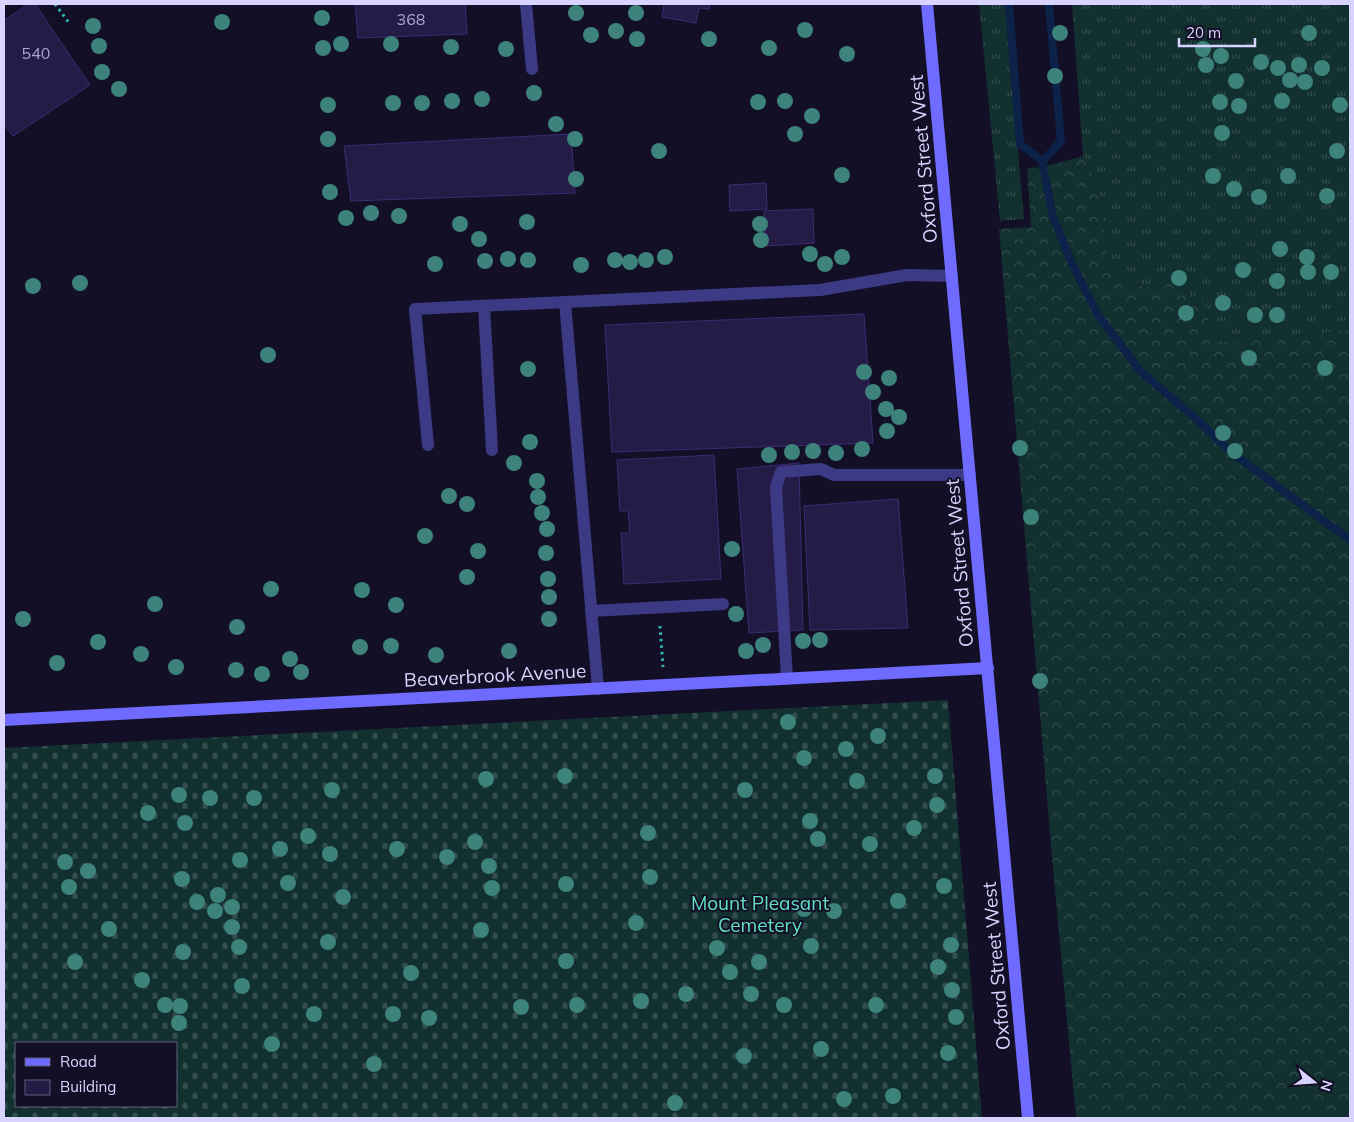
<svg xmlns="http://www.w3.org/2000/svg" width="1354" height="1122" viewBox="0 0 1354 1122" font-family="Mulish,sans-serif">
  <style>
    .grass { fill: url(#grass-tufts) }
    .forest { fill: url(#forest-crowns) }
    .cemetery { fill: url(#cemetery-stones); fill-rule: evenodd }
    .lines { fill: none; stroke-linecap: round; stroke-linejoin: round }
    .stream { stroke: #0c2248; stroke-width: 8 }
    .building { fill: #241b47; stroke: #3b2d73 }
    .path { stroke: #2fb8b0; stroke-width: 3; stroke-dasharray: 2.5 4; stroke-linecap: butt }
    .lane { stroke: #3d3a85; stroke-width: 12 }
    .secondary { stroke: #6f6bff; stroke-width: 12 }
    .tree { fill: #3d827b }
    .labels { text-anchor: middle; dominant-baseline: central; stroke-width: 4; stroke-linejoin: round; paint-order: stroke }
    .number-label { font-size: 16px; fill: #aca6d1 }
    .street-label { font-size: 19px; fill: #d9d4ff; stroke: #130f26 }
    .park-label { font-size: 19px; fill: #5fe0c0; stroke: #130f26 }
  </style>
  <defs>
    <pattern id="grass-tufts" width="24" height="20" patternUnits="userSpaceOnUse" patternTransform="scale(1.25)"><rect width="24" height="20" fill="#12302f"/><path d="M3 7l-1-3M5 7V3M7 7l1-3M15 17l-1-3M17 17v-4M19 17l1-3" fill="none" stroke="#344d4e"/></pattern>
    <pattern id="forest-crowns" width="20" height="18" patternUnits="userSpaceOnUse" patternTransform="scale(1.25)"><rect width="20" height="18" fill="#12302f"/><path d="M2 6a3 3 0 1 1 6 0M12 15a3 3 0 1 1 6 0" fill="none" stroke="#344d4e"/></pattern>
    <pattern id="cemetery-stones" width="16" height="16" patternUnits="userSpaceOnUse" patternTransform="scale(1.25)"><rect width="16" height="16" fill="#12302f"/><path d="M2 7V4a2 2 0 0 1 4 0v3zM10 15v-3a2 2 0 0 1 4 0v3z" fill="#344d4e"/></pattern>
  </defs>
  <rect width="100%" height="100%" fill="#130f26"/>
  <g class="grass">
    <polygon points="979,4 1005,4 1024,219 1000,221"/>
    <polygon points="1072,4 1350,4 1350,330 1213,346 1205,299 1191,296 1179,284 1145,288 1122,277 1108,260 1097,184 1083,156"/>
  </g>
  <polygon class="forest" points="1083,156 1097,184 1108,260 1122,277 1145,288 1164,279 1179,284 1191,296 1205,299 1213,345 1350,330 1350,1118 1076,1118 1052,857 999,229 1031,227 1027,168 1043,167"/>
  <path class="cemetery" d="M948,700L982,1118H4V748ZM16,1043H176V1106H16Z"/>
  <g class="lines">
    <g class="stream">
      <polyline points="1009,4 1020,144 1043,161"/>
      <polyline points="1049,4 1061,141 1043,161 1043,167 1053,217 1071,261 1098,315 1141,372 1192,415 1232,453 1350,540"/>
    </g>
  </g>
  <g class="building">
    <polygon points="29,4 35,4 90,85 13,136 4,124 4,20"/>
    <polygon points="355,4 465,4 467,34 358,38"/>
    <polygon points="664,4 710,4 709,9 699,8 696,23 662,17"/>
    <polygon points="571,134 575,193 351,201 344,146"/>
    <polygon points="766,183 767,209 730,211 729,185"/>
    <polygon points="813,209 814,243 765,246 764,211"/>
    <polygon points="864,314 873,443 612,452 605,325"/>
    <polygon points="714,455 721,579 624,584 621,533 630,533 628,511 620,511 617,460"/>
    <polygon points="799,463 803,630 749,633 737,469"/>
    <polygon points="898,499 908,628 810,630 804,506"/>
  </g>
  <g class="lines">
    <g class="path">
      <polyline points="55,4 69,23"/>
      <polyline points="660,626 663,667"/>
    </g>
    <g class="lane">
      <polyline points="526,4 532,69"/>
      <polyline points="565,302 598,689"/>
      <polyline points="484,306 492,450"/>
      <polyline points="428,445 415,309 820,290 907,275 952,276"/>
      <polyline points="591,611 723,604"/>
      <polyline points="787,679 776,487 781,472 821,469 834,475 970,475"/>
    </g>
    <g class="secondary">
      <polyline points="927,4 1028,1118"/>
      <polyline points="4,720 988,668"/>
    </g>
  </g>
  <g class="tree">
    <circle cx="576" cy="13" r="8"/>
    <circle cx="636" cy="13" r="8"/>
    <circle cx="322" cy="18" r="8"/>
    <circle cx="222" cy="22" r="8"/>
    <circle cx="93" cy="26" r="8"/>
    <circle cx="805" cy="30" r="8"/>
    <circle cx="616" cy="31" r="8"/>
    <circle cx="1060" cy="33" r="8"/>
    <circle cx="1309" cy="33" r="8"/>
    <circle cx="591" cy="35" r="8"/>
    <circle cx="637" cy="39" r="8"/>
    <circle cx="709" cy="39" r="8"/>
    <circle cx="341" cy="44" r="8"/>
    <circle cx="391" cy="44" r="8"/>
    <circle cx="99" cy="46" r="8"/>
    <circle cx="451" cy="47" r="8"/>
    <circle cx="323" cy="48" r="8"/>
    <circle cx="769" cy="48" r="8"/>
    <circle cx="506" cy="49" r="8"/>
    <circle cx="1203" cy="49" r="8"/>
    <circle cx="847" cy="54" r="8"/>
    <circle cx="1221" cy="56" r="8"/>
    <circle cx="1261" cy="62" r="8"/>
    <circle cx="1206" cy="65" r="8"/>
    <circle cx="1299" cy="65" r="8"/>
    <circle cx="1278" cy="68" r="8"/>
    <circle cx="1322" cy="68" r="8"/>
    <circle cx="102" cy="72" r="8"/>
    <circle cx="1055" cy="76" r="8"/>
    <circle cx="1290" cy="80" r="8"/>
    <circle cx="1236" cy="81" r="8"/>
    <circle cx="1305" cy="82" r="8"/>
    <circle cx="119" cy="89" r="8"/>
    <circle cx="534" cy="93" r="8"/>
    <circle cx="482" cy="99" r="8"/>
    <circle cx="452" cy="101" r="8"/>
    <circle cx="785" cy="101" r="8"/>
    <circle cx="1282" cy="101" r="8"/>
    <circle cx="758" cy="102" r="8"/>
    <circle cx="1220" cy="102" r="8"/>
    <circle cx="393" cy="103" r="8"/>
    <circle cx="422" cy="103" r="8"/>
    <circle cx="328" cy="105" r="8"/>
    <circle cx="1340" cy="105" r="8"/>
    <circle cx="1239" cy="106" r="8"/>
    <circle cx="812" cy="116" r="8"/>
    <circle cx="556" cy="124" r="8"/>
    <circle cx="1222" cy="133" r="8"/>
    <circle cx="795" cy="134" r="8"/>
    <circle cx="328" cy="139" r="8"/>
    <circle cx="575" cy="139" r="8"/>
    <circle cx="659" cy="151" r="8"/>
    <circle cx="1337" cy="151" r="8"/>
    <circle cx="842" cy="175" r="8"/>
    <circle cx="1213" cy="176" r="8"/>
    <circle cx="1288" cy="176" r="8"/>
    <circle cx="576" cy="179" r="8"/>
    <circle cx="1234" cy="189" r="8"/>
    <circle cx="330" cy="192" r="8"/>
    <circle cx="1327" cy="196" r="8"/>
    <circle cx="1259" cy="197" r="8"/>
    <circle cx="371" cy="213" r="8"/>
    <circle cx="399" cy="216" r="8"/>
    <circle cx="346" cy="218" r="8"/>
    <circle cx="527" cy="222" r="8"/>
    <circle cx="460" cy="224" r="8"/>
    <circle cx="760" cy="224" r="8"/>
    <circle cx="479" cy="239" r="8"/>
    <circle cx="761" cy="240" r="8"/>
    <circle cx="1280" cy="249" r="8"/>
    <circle cx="810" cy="254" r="8"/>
    <circle cx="665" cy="257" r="8"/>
    <circle cx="842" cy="257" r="8"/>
    <circle cx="1307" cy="257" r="8"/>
    <circle cx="508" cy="259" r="8"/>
    <circle cx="528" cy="260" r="8"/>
    <circle cx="615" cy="260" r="8"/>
    <circle cx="646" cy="260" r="8"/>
    <circle cx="485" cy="261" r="8"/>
    <circle cx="630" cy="262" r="8"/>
    <circle cx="435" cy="264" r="8"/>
    <circle cx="825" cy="264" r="8"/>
    <circle cx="581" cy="265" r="8"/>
    <circle cx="1243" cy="270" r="8"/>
    <circle cx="1308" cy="272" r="8"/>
    <circle cx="1331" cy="272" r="8"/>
    <circle cx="1179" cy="278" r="8"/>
    <circle cx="1277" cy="281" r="8"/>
    <circle cx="80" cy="283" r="8"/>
    <circle cx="33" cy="286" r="8"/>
    <circle cx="1223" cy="303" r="8"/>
    <circle cx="1186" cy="313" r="8"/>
    <circle cx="1255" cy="315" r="8"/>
    <circle cx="1277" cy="315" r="8"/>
    <circle cx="268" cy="355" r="8"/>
    <circle cx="1249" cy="358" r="8"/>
    <circle cx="1325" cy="368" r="8"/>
    <circle cx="528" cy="369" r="8"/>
    <circle cx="864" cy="372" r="8"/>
    <circle cx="889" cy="378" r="8"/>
    <circle cx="873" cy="392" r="8"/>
    <circle cx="886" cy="409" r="8"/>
    <circle cx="899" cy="417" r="8"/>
    <circle cx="887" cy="431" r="8"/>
    <circle cx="1223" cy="433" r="8"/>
    <circle cx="530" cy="442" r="8"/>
    <circle cx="1020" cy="448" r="8"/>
    <circle cx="862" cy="449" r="8"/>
    <circle cx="813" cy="451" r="8"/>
    <circle cx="1235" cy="451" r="8"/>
    <circle cx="792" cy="452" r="8"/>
    <circle cx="836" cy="453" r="8"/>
    <circle cx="769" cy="455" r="8"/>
    <circle cx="514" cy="463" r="8"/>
    <circle cx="537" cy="481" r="8"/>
    <circle cx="449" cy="496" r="8"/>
    <circle cx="538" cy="497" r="8"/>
    <circle cx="467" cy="504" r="8"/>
    <circle cx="542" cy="513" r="8"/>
    <circle cx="1031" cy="517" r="8"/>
    <circle cx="547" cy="529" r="8"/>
    <circle cx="425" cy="536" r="8"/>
    <circle cx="732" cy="549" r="8"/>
    <circle cx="478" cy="551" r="8"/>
    <circle cx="546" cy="553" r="8"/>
    <circle cx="467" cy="577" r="8"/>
    <circle cx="548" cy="579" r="8"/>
    <circle cx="271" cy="589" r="8"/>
    <circle cx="362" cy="590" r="8"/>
    <circle cx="549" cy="597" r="8"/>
    <circle cx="155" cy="604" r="8"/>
    <circle cx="396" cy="605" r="8"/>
    <circle cx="736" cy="614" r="8"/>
    <circle cx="23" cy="619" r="8"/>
    <circle cx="549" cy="619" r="8"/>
    <circle cx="237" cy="627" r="8"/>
    <circle cx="820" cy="640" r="8"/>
    <circle cx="803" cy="641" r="8"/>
    <circle cx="98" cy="642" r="8"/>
    <circle cx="763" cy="645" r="8"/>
    <circle cx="391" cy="646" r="8"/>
    <circle cx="360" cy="647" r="8"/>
    <circle cx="509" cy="651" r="8"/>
    <circle cx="746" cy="651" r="8"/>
    <circle cx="141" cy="654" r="8"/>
    <circle cx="436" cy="655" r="8"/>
    <circle cx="290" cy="659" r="8"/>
    <circle cx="57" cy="663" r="8"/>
    <circle cx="176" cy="667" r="8"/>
    <circle cx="236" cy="670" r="8"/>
    <circle cx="301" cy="672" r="8"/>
    <circle cx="262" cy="674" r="8"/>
    <circle cx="1040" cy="681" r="8"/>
    <circle cx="788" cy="722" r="8"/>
    <circle cx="878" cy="736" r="8"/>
    <circle cx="846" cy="749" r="8"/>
    <circle cx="804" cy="758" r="8"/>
    <circle cx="565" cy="776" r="8"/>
    <circle cx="935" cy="776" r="8"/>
    <circle cx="486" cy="779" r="8"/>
    <circle cx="857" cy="781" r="8"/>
    <circle cx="332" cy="790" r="8"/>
    <circle cx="745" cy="790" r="8"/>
    <circle cx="179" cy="795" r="8"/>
    <circle cx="210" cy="798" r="8"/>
    <circle cx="254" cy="798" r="8"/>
    <circle cx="937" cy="805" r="8"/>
    <circle cx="148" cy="813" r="8"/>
    <circle cx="810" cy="821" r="8"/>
    <circle cx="185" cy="823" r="8"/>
    <circle cx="914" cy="828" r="8"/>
    <circle cx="648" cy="833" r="8"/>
    <circle cx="308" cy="836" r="8"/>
    <circle cx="818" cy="839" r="8"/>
    <circle cx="475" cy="842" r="8"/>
    <circle cx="870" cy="844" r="8"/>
    <circle cx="280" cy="849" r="8"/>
    <circle cx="397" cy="849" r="8"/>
    <circle cx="330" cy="854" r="8"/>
    <circle cx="447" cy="857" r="8"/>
    <circle cx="240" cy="860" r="8"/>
    <circle cx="65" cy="862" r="8"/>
    <circle cx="489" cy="866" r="8"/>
    <circle cx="88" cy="871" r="8"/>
    <circle cx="650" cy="877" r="8"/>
    <circle cx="182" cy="879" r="8"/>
    <circle cx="288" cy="883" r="8"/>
    <circle cx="566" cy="884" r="8"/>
    <circle cx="944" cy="886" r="8"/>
    <circle cx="69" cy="887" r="8"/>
    <circle cx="492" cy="888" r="8"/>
    <circle cx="218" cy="895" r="8"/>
    <circle cx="343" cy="897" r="8"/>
    <circle cx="898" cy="901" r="8"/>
    <circle cx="197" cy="902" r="8"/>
    <circle cx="232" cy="907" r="8"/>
    <circle cx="804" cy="909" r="8"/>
    <circle cx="215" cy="911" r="8"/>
    <circle cx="834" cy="911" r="8"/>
    <circle cx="636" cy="923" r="8"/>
    <circle cx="232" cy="927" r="8"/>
    <circle cx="109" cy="929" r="8"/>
    <circle cx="481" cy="930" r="8"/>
    <circle cx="328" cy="942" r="8"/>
    <circle cx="951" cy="945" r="8"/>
    <circle cx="811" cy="946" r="8"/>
    <circle cx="239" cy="947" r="8"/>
    <circle cx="717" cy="948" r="8"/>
    <circle cx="183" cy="952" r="8"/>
    <circle cx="566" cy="961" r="8"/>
    <circle cx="75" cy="962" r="8"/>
    <circle cx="759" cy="962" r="8"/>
    <circle cx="938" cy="967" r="8"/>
    <circle cx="730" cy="972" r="8"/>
    <circle cx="411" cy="973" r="8"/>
    <circle cx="142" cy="980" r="8"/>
    <circle cx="242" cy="986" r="8"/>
    <circle cx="952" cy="990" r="8"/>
    <circle cx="686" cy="994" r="8"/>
    <circle cx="751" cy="994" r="8"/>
    <circle cx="641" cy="1001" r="8"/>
    <circle cx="165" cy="1005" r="8"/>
    <circle cx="577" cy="1005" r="8"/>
    <circle cx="784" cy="1005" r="8"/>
    <circle cx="876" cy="1005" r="8"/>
    <circle cx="180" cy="1006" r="8"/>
    <circle cx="521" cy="1007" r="8"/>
    <circle cx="314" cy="1014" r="8"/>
    <circle cx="393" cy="1014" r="8"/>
    <circle cx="956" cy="1017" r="8"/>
    <circle cx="429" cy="1018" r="8"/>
    <circle cx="179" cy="1023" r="8"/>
    <circle cx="272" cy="1044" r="8"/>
    <circle cx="821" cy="1049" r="8"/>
    <circle cx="948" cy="1053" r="8"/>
    <circle cx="744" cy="1056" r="8"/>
    <circle cx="374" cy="1064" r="8"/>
    <circle cx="893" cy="1096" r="8"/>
    <circle cx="844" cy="1099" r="8"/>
    <circle cx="675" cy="1103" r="8"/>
  </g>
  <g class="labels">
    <g class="number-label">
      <text x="411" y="19">368</text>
      <text x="36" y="53">540</text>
    </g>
    <g class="street-label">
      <text transform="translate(923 159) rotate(-95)">Oxford Street West</text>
      <text transform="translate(959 563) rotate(-95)">Oxford Street West</text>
      <text transform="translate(495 675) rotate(-3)">Beaverbrook Avenue</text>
      <text transform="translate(996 966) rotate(-95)">Oxford Street West</text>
    </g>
    <g class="park-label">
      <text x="760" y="903">Mount Pleasant<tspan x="760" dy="22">Cemetery</tspan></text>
    </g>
  </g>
  <rect width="1354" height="1122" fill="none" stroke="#d9d4ff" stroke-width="10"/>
  <rect x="15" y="1042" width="162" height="65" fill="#130f26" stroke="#625e7d"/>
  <rect x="25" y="1058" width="25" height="8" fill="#6f6bff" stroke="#625e7d"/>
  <text x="60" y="1067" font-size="15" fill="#d9d4ff">Road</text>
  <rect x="25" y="1080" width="25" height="15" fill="#241b47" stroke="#625e7d"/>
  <text x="60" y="1092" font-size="15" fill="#d9d4ff">Building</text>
  <g transform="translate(1314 1082) rotate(107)" stroke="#130f26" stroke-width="4" paint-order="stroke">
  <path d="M0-4L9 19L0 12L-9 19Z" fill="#d9d4ff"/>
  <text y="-8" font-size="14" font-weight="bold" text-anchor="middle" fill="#d9d4ff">N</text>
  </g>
  <path d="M1179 38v8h76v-8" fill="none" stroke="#d9d4ff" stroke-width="2.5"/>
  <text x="1186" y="38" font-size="15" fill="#d9d4ff" stroke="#130f26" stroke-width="4" paint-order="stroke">20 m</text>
</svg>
